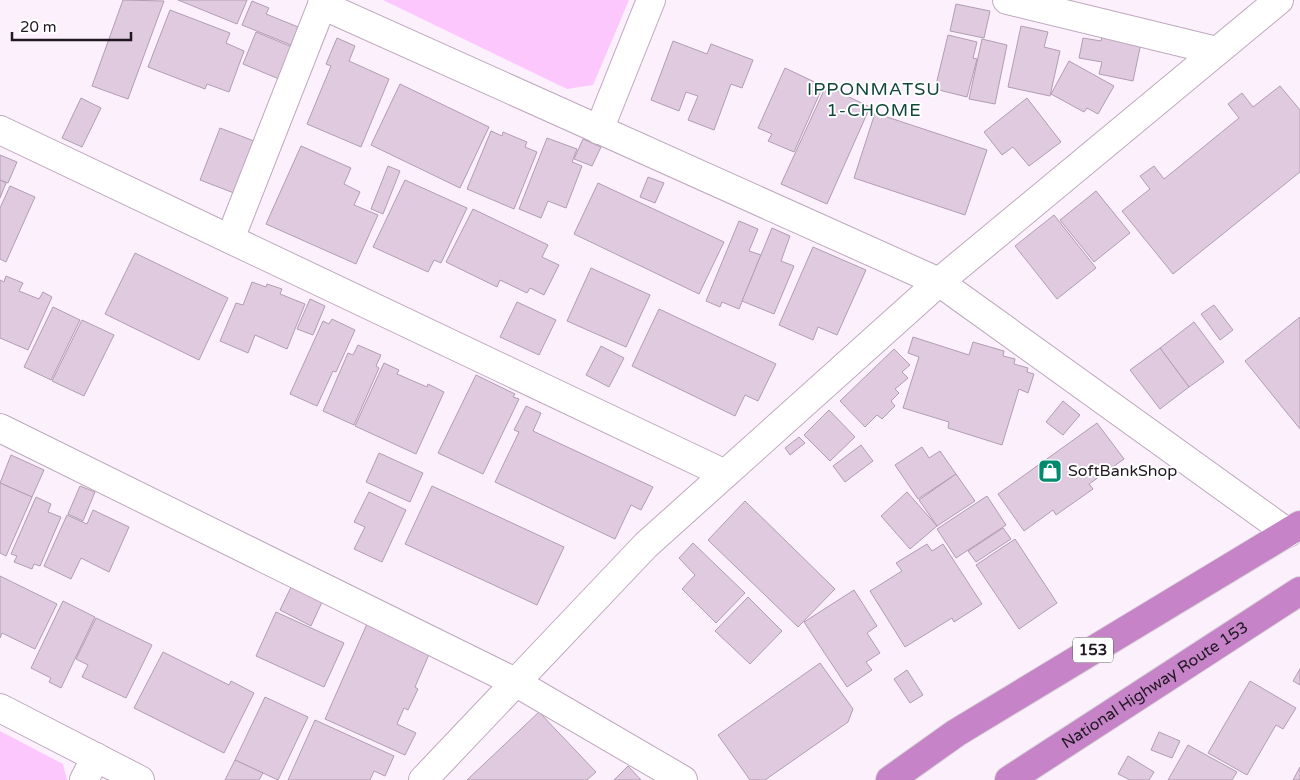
<svg xmlns="http://www.w3.org/2000/svg" width="1300" height="780" viewBox="0 0 1300 780" font-family="'Varela Round',sans-serif">
  <style>
    .green { fill: #fcc7fd }
    .building { fill: #e0cae0; stroke: #b19db1 }
    .lines { fill: none; stroke-linecap: round; stroke-linejoin: round }
    .street-casing { stroke: #bda8bd; stroke-width: 30 }
    .highway-casing { stroke: #d7d5d7; stroke-width: 30 }
    .street { stroke: #fff; stroke-width: 28 }
    .highway { stroke: #c683c8; stroke-width: 28 }
    .labels { text-anchor: middle; dominant-baseline: central; stroke-width: 4; stroke-linejoin: round; paint-order: stroke }
    .shield { fill: #fff; stroke: #635d63; stroke-width: 1 }
    .shield-label { font-size: 15px; font-weight: bold; fill: #201820 }
    .poi-label { font-size: 16px; fill: #201820; stroke: #fff; text-anchor: start }
    .street-label { font-size: 16px; fill: #201820; stroke: #fff }
    .neighbourhood-label { font-size: 18px; letter-spacing: 1px; fill: #114639; stroke: #fff }
  </style>
  <rect width="100%" height="100%" fill="#fdf0fd"/>
  <g class="green">
    <polygon points="383,0 629,0 593,85 567,89"/>
    <polygon points="0,731 63,764 67,780 0,780"/>
  </g>
  <g class="building">
    <polygon points="123,0 164,1 128,99 92,86"/>
    <polygon points="178,0 247,0 237,24"/>
    <polygon points="252,1 269,8 266,14 298,27 291,45 242,25"/>
    <polygon points="956,4 990,11 984,38 950,31"/>
    <polygon points="170,10 230,33 226,43 244,51 229,92 207,84 205,89 148,67"/>
    <polygon points="1021,26 1048,32 1044,47 1060,51 1050,96 1008,87"/>
    <polygon points="256,32 292,47 279,79 243,64"/>
    <polygon points="948,35 977,42 973,58 977,59 967,97 935,89"/>
    <polygon points="1102,36 1141,43 1133,81 1099,74 1102,62 1079,58 1083,38 1101,41"/>
    <polygon points="337,38 355,46 349,61 389,79 361,147 307,124 331,66 326,64"/>
    <polygon points="982,39 1007,45 995,104 969,99"/>
    <polygon points="673,41 707,54 711,44 753,60 742,88 731,84 714,130 688,120 698,96 686,92 679,111 651,100"/>
    <polygon points="1069,61 1114,86 1098,114 1087,108 1084,112 1051,94"/>
    <polygon points="785,68 823,86 794,152 768,141 772,134 758,128"/>
    <polygon points="400,84 489,127 460,188 371,145"/>
    <polygon points="826,86 870,107 827,204 781,184"/>
    <polygon points="1280,86 1300,110 1300,172 1173,274 1122,211 1150,189 1140,176 1154,166 1164,179 1239,118 1228,104 1242,93 1253,107"/>
    <polygon points="81,98 101,108 82,147 62,138"/>
    <polygon points="1027,98 1061,142 1029,166 1013,147 1002,155 984,132"/>
    <polygon points="875,113 987,150 965,215 854,178"/>
    <polygon points="220,128 254,141 234,193 200,180"/>
    <polygon points="491,131 502,136 503,132 527,142 525,147 537,152 514,209 467,189"/>
    <polygon points="547,138 577,149 572,162 582,166 566,208 548,201 541,218 519,209"/>
    <polygon points="583,139 601,147 592,166 574,159"/>
    <polygon points="301,146 351,168 344,184 360,192 354,205 378,215 356,264 266,224"/>
    <polygon points="0,155 17,162 8,183 0,180"/>
    <polygon points="388,166 400,171 383,214 371,209"/>
    <polygon points="648,177 664,183 655,203 640,197"/>
    <polygon points="0,180 6,183 0,198"/>
    <polygon points="405,180 467,208 441,263 434,260 428,272 373,247"/>
    <polygon points="598,183 724,242 699,294 574,234"/>
    <polygon points="10,186 35,197 6,262 0,259 0,208"/>
    <polygon points="1096,191 1130,233 1094,262 1060,220"/>
    <polygon points="473,209 548,245 542,257 559,265 544,295 530,288 527,293 500,280 497,287 446,262"/>
    <polygon points="1054,215 1096,268 1057,299 1015,246"/>
    <polygon points="739,221 758,229 749,251 761,255 739,309 722,302 720,307 706,301"/>
    <polygon points="772,228 790,236 781,261 794,266 774,314 742,301"/>
    <polygon points="813,247 866,270 837,335 818,327 813,340 779,325"/>
    <polygon points="135,253 228,298 199,360 105,314"/>
    <polygon points="591,268 650,295 626,347 567,321"/>
    <polygon points="6,276 23,283 19,291 39,299 43,292 52,297 28,350 0,338 0,280 4,282"/>
    <polygon points="252,282 266,287 267,284 282,289 280,294 305,304 287,349 255,335 248,353 220,341 236,303 243,305"/>
    <polygon points="310,299 325,306 313,335 297,329"/>
    <polygon points="517,302 556,320 539,355 500,337"/>
    <polygon points="1214,305 1233,330 1220,340 1201,314"/>
    <polygon points="53,307 80,320 51,380 24,367"/>
    <polygon points="659,309 776,364 758,401 745,395 735,416 632,366"/>
    <polygon points="1300,317 1300,429 1245,361"/>
    <polygon points="332,319 355,330 336,372 333,371 317,406 290,394 323,321 329,324"/>
    <polygon points="82,320 114,335 84,396 52,381"/>
    <polygon points="1194,322 1224,362 1189,387 1160,348"/>
    <polygon points="913,337 969,355 973,342 1004,351 1003,356 1015,359 1014,364 1028,368 1027,372 1034,374 1028,393 1019,389 1002,445 948,428 949,422 903,408 919,357 908,353"/>
    <polygon points="358,345 381,355 376,366 379,368 354,425 323,411 348,353 353,355"/>
    <polygon points="601,346 624,358 609,387 586,375"/>
    <polygon points="1160,348 1189,387 1160,409 1130,370"/>
    <polygon points="894,349 910,365 902,372 908,378 895,389 899,393 891,401 895,406 882,419 877,415 865,427 840,401"/>
    <polygon points="384,363 399,370 397,374 427,387 428,384 444,392 416,454 355,426"/>
    <polygon points="476,375 515,394 513,397 519,399 483,474 438,453"/>
    <polygon points="1063,401 1080,415 1063,435 1046,422"/>
    <polygon points="526,406 541,413 533,431 653,487 641,510 631,505 615,539 495,482 519,432 514,430"/>
    <polygon points="829,410 855,437 830,461 804,435"/>
    <polygon points="1097,423 1124,459 1089,484 1093,489 1056,515 1053,510 1024,531 998,494"/>
    <polygon points="799,437 805,443 790,455 785,448"/>
    <polygon points="861,445 873,461 845,482 833,466"/>
    <polygon points="922,447 929,458 940,451 956,474 918,499 895,465"/>
    <polygon points="379,453 423,473 410,502 366,482"/>
    <polygon points="11,455 44,470 32,497 0,483"/>
    <polygon points="956,474 975,501 937,526 919,500"/>
    <polygon points="0,483 32,497 6,556 0,553"/>
    <polygon points="80,486 95,492 83,521 68,514"/>
    <polygon points="432,486 564,547 537,605 405,544"/>
    <polygon points="369,492 406,510 382,562 354,549 365,527 354,522"/>
    <polygon points="907,492 937,526 910,549 881,516"/>
    <polygon points="987,496 1006,525 956,558 937,529"/>
    <polygon points="36,497 51,504 48,512 61,517 40,566 34,564 32,569 14,562 17,556 11,554"/>
    <polygon points="745,501 835,589 798,627 708,540"/>
    <polygon points="93,510 129,527 109,572 81,558 71,579 44,566 67,515 87,524"/>
    <polygon points="1003,528 1011,539 976,562 968,551"/>
    <polygon points="1015,539 1057,603 1019,629 976,565"/>
    <polygon points="693,543 745,593 716,623 682,589 695,575 679,558"/>
    <polygon points="927,544 932,551 943,544 982,604 954,622 952,618 905,647 870,591 902,571 896,563"/>
    <polygon points="0,576 57,604 35,649 2,633 0,638"/>
    <polygon points="292,585 323,600 311,626 280,610"/>
    <polygon points="854,590 877,626 867,633 880,653 866,662 872,670 847,687 804,622"/>
    <polygon points="748,597 782,631 750,664 715,631"/>
    <polygon points="63,601 95,617 61,688 49,682 51,678 31,668"/>
    <polygon points="276,612 344,643 324,687 256,656"/>
    <polygon points="96,618 152,645 126,698 82,677 88,665 76,659"/>
    <polygon points="367,624 430,652 415,687 418,689 408,710 404,708 397,724 416,733 405,755 325,719"/>
    <polygon points="163,652 229,685 231,681 254,693 224,753 134,708"/>
    <polygon points="820,663 853,709 848,722 765,780 750,780 718,735"/>
    <polygon points="1300,669 1300,685 1293,681"/>
    <polygon points="907,670 923,695 910,703 894,679"/>
    <polygon points="1250,681 1296,708 1283,729 1276,725 1247,775 1208,753"/>
    <polygon points="265,697 308,717 278,780 235,760"/>
    <polygon points="539,712 596,772 587,780 467,780"/>
    <polygon points="315,720 394,756 385,776 374,771 370,780 288,780"/>
    <polygon points="1159,732 1180,741 1172,758 1151,750"/>
    <polygon points="1188,745 1237,772 1232,780 1168,780"/>
    <polygon points="1128,756 1154,772 1149,780 1130,780 1118,774"/>
    <polygon points="235,760 263,773 259,780 225,780"/>
    <polygon points="628,766 641,780 614,780"/>
    <polygon points="1300,767 1300,780 1293,780"/>
  </g>
  <g class="lines">
    <g class="street-casing">
      <g id="street">
        <polyline points="1007,0 1217,51"/>
        <polyline points="322,5 939,282 1288,533"/>
        <polyline points="0,130 725,474"/>
        <polyline points="599,130 651,0"/>
        <polyline points="230,239 324,0"/>
        <polyline points="0,428 515,682 683,780"/>
        <polyline points="0,708 140,780"/>
        <polyline points="84,780 96,757"/>
        <polyline points="423,780 646,545 939,282 1279,0"/>
      </g>
    </g>
    <g class="highway-casing">
      <g id="highway">
        <polyline points="890,780 956,733 1300,525"/>
        <path id="s1" d="M1009,780L1300,591"/>
      </g>
    </g>
    <use href="#street" class="street"/>
    <use href="#highway" class="highway"/>
  </g>
  <defs>
    <g id="shop-square" transform="scale(1.25)"><rect x="-9" y="-9" width="18" height="18" rx="4" fill="#038a6f" stroke="#fff"/><path d="M-5-2.5h2.3a2.7 3.5 0 0 1 5.4 0H5L5.5 6h-11ZM-1.5-2.5h3a1.5 2.3 0 0 0-3 0Z" fill="#fff"/></g>
  </defs>
  <g fill-rule="evenodd">
    <use href="#shop-square" x="1050" y="471"/>
  </g>
  <g class="labels">
    <rect class="shield" x="1073" y="637.5" width="40" height="25" rx="4"/>
    <g class="shield-label">
      <text x="1093" y="650">153</text>
    </g>
    <g class="poi-label">
      <text x="1068" y="471">SoftBankShop</text>
    </g>
    <g class="street-label">
      <text stroke="none"><textPath href="#s1" startOffset="174">National Highway Route 153</textPath></text>
    </g>
    <g class="neighbourhood-label">
      <text x="874" y="89">IPPONMATSU<tspan x="874" dy="21">1-CHOME</tspan></text>
    </g>
  </g>
  <path d="M12 32v8h119v-8" fill="none" stroke="#201820" stroke-width="2.5"/>
  <text x="20" y="32" font-size="15" fill="#201820" stroke="#ffffff" stroke-width="4" paint-order="stroke">20 m</text>
</svg>
